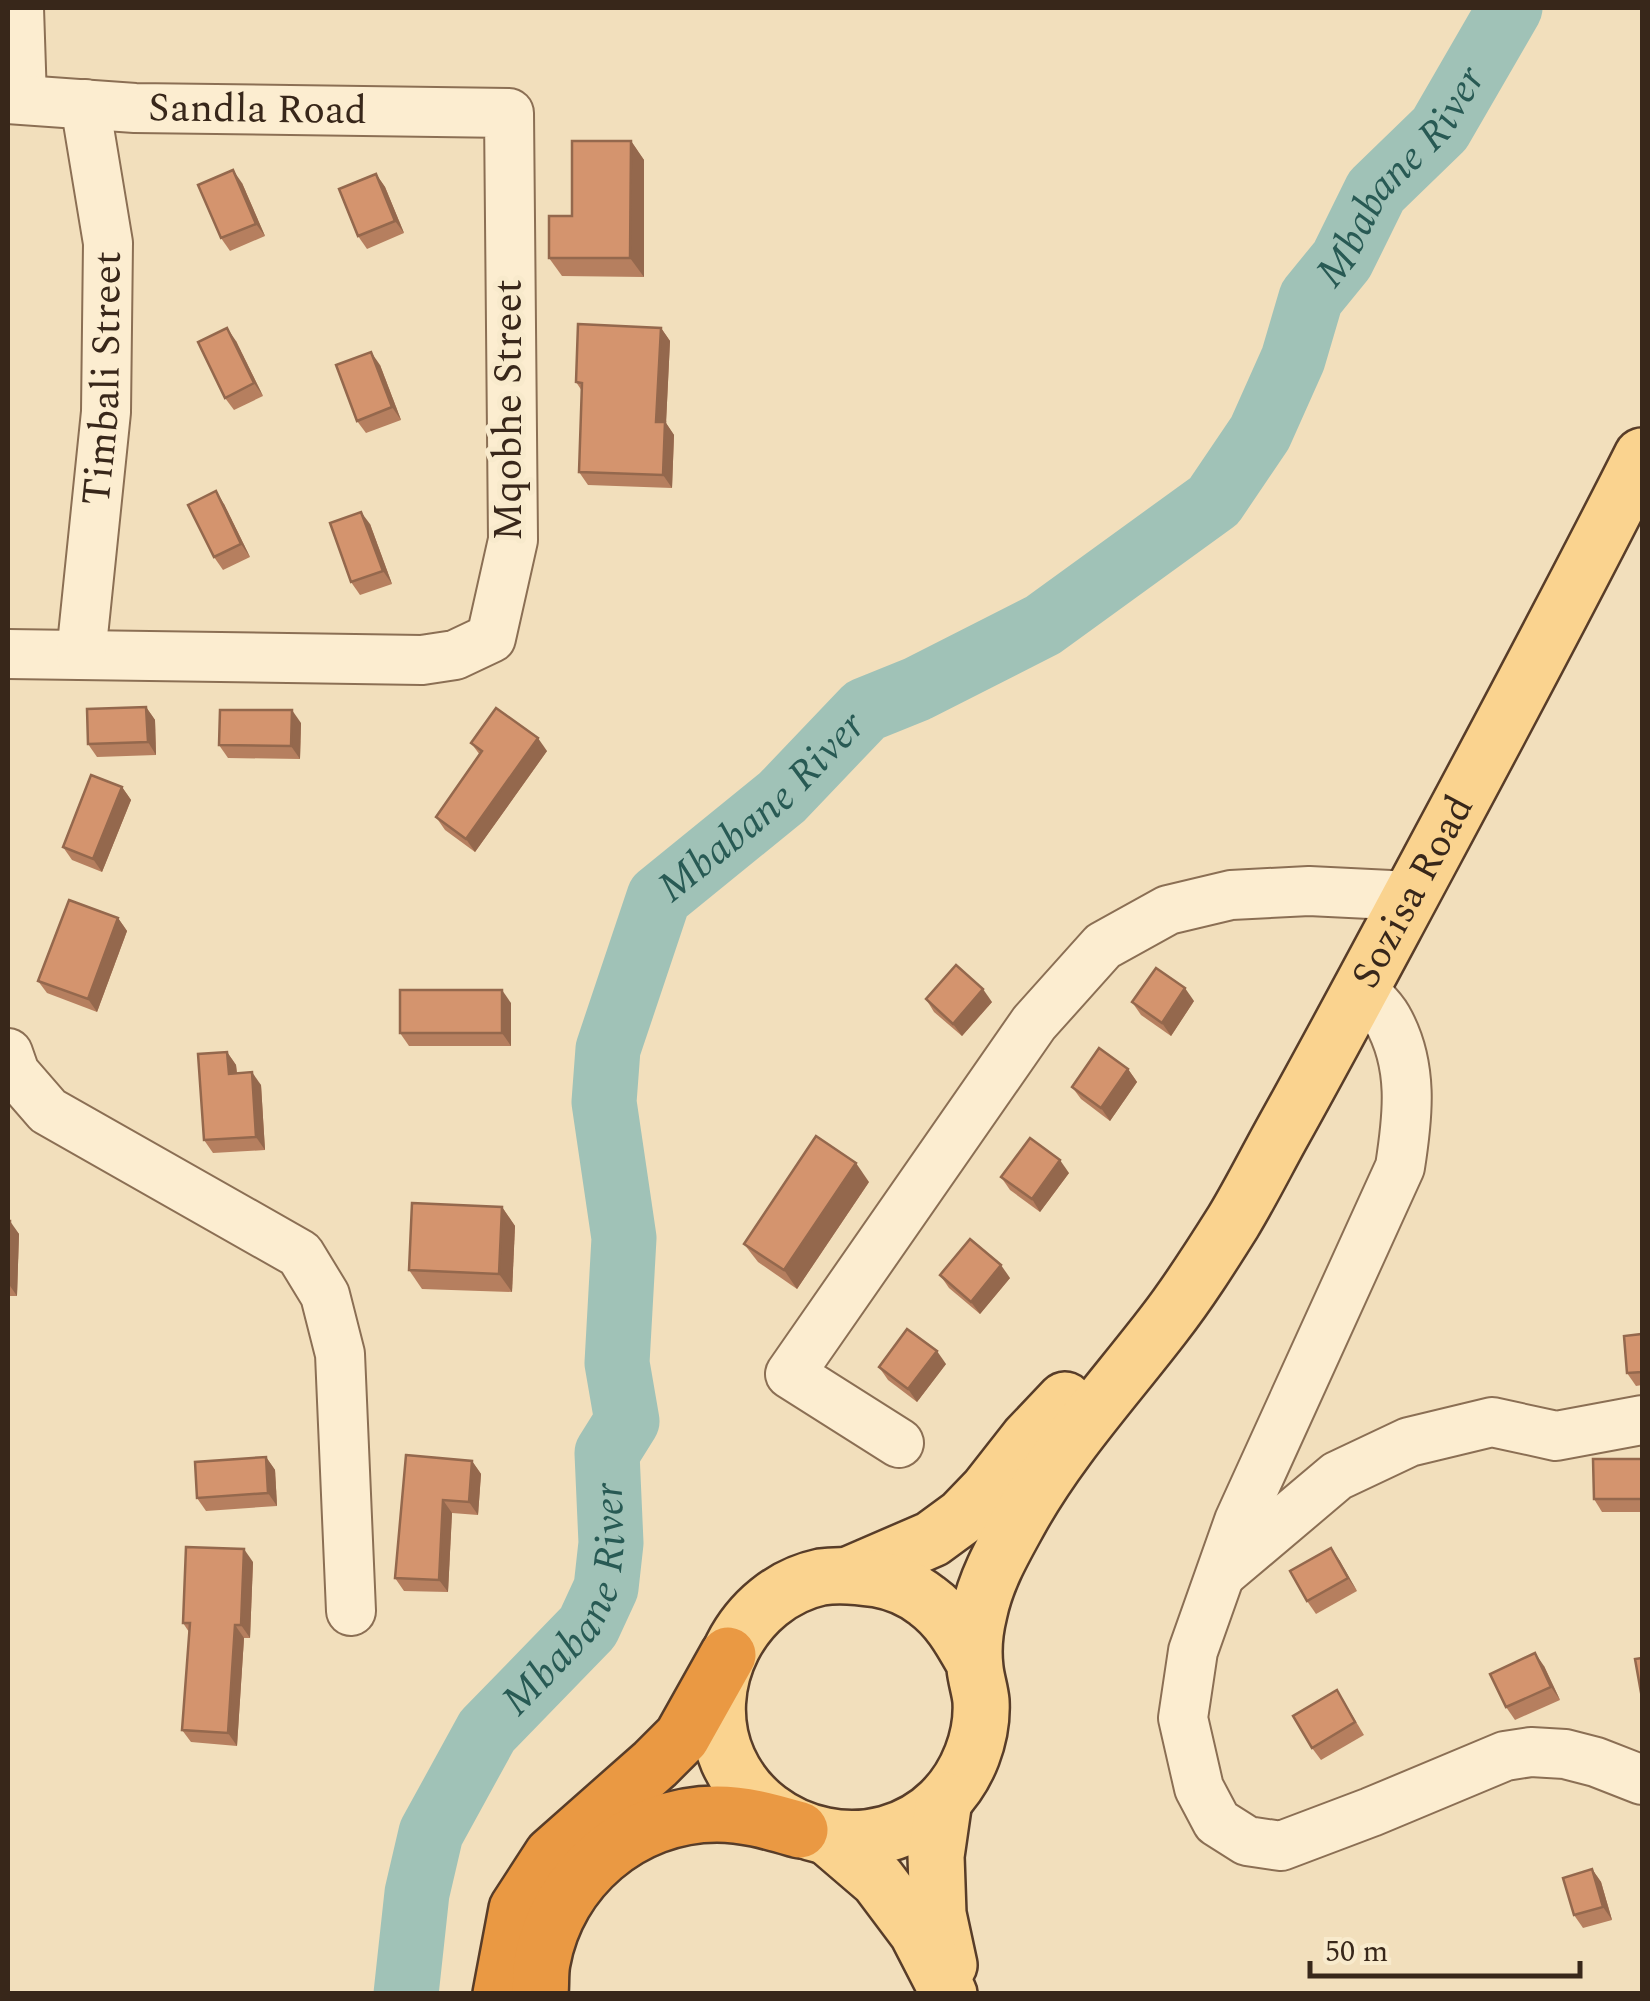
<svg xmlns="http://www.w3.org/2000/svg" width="1650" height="2001" viewBox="0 0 1650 2001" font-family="Spectral,serif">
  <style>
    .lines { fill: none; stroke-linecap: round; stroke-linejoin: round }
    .river { stroke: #a0c2b7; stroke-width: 65 }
    .minor-casing { stroke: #8b6f54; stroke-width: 52 }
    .major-casing { stroke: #583d29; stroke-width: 60 }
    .highway-casing { stroke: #583d29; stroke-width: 60 }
    .minor { stroke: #fcedd0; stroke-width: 48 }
    .major { stroke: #fad38f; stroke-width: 55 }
    .highway { stroke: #ea9943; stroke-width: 55 }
    .wall { fill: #b67f5f }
    .shaded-wall { fill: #94684d }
    .building { fill: #d4946e; stroke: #94684d; stroke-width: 2.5 }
    .labels { text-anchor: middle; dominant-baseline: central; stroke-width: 10; stroke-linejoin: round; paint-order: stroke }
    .street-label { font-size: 40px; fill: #38271a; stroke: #f8eacc }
    .water-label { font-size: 42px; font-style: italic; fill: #285a54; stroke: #f8eacc }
  </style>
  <rect width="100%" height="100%" fill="#f2dfbc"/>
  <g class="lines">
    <path class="river" id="s1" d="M406,1994L417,1893L431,1833L487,1731L588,1627L606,1588L611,1543L607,1453L627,1421L617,1363L624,1238L604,1102L608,1049L659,897L782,797L865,710L917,689L1043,625L1214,501L1260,433L1293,359L1311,298L1342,260L1376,191L1440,129L1510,8"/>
    <g class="minor-casing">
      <g id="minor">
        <polyline points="19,8 22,99"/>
        <path id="s2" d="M8,99L135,108L509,113L513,540L491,638L455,655L422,660L8,654"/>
        <path id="s3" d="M81,655L106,412L108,243L85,104"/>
        <path d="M1361,988C1370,998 1381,1007 1387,1018C1414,1065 1408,1116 1400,1167L1239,1521L1193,1651L1183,1718L1199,1788L1217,1822L1247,1841L1281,1846L1371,1812L1505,1756L1531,1752L1565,1754L1596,1762L1642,1780"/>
        <polyline points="8,1053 15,1073 48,1111 300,1254 325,1295 340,1354 351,1611"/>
        <polyline points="899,1443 790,1374 1034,1023 1103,946 1168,910 1231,895 1309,891 1411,896"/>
        <polyline points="1221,1574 1337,1476 1409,1442 1492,1422 1556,1436 1642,1420"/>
      </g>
    </g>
    <g class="major-casing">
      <g id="major">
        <polyline points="851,1574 932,1539 962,1517 988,1490 1028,1439 1065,1400"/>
        <path id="s4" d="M974,1662C961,1639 949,1617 927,1601C913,1590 894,1582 877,1579C858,1576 840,1574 821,1577C742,1594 695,1686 728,1760C765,1842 877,1866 942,1802C968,1776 983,1737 981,1701C980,1690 976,1679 975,1668C973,1651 975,1629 979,1613C986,1579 1003,1550 1019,1521C1058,1450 1115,1388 1164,1324C1189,1292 1211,1257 1233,1222C1250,1194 1265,1164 1281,1135C1319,1067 1356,998 1393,929C1477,772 1562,615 1642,456"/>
        <polyline points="944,1800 936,1856 938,1914 949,1965"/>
        <polyline points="829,1838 878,1880 917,1932 949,1994"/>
      </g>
    </g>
    <g class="highway-casing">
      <g id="highway">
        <polyline points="501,1994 517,1909 552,1855 655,1764 682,1737 728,1655"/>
        <path d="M540,1994C541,1983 540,1972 542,1962C557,1878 631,1814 717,1814C746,1814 772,1822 800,1830"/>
      </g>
    </g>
    <use href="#minor" class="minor"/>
    <use href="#major" class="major"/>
    <use href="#highway" class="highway"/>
  </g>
  <g class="wall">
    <polygon points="631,141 644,160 644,277 562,276 549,258 572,216"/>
    <polygon points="376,174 385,187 404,233 367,249 358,236"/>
    <polygon points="242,183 265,236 230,251 221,238"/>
    <polygon points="661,328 670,341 666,423 674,435 672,488 588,485 579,472 582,391 576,382"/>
    <polygon points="236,341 263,396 234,410 225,398"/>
    <polygon points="380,365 401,420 366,433 357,421"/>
    <polygon points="224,504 250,557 223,570 214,557"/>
    <polygon points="370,524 392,584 360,595 351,582"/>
    <polygon points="146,707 155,720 156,755 97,757 88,744"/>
    <polygon points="301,723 300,759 228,758 219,745"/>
    <polygon points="471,743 547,751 475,852 445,830 436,817 480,755"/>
    <polygon points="122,787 131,800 102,872 72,860 63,847"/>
    <polygon points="118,918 127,931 97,1012 47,993 38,981"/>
    <polygon points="926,999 992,1002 962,1036 934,1012"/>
    <polygon points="1194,1001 1171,1036 1141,1015 1132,1002"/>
    <polygon points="511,1003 511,1046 409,1046 400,1033"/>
    <polygon points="227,1052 236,1065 237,1073 261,1085 265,1150 213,1153 204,1140"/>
    <polygon points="1128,1069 1137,1082 1110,1121 1081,1099 1072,1087"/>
    <polygon points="1069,1173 1040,1212 1010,1190 1001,1177"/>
    <polygon points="869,1182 797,1289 758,1262 744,1244"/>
    <polygon points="502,1207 515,1226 512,1292 422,1289 409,1270"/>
    <polygon points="8,1221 19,1234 17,1296 8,1296"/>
    <polygon points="940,1275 1010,1278 980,1314 949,1288"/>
    <polygon points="1642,1334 1642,1385 1636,1386 1627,1373"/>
    <polygon points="946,1364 917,1402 888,1380 879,1367"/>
    <polygon points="266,1457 275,1470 277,1506 206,1511 197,1498"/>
    <polygon points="1642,1459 1642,1512 1602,1512 1594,1499"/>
    <polygon points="472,1461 481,1474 478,1515 452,1513 448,1592 404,1591 395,1578 400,1536"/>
    <polygon points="1331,1548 1357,1591 1316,1614 1307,1601"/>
    <polygon points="253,1562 250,1638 244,1638 237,1746 191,1742 182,1730 189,1632 183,1623"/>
    <polygon points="1544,1666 1560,1700 1515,1720 1506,1707"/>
    <polygon points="1337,1690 1364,1735 1321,1760 1312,1748"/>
    <polygon points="1592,1869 1601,1882 1612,1920 1583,1928 1574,1915"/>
  </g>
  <g class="shaded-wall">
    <polygon points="631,141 644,160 644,277 630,258"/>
    <polygon points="233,170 242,183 265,236 256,224"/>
    <polygon points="376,174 385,187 404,233 395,221"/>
    <polygon points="227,328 236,341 263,396 254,383"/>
    <polygon points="661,328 670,341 666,423 674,435 672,488 663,475 656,422"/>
    <polygon points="371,352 380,365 401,420 392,407"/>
    <polygon points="216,491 224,504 250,557 241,544"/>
    <polygon points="361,512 370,524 392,584 383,571"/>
    <polygon points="146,707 155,720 156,755 148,742"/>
    <polygon points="292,710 301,723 300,759 291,746"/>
    <polygon points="538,738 547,751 475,852 466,839"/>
    <polygon points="122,787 131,800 102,872 93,859"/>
    <polygon points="118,918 127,931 97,1012 88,999"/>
    <polygon points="1185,988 1194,1001 1171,1036 1162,1023"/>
    <polygon points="983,989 992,1002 962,1036 953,1024"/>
    <polygon points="502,990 511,1003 511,1046 502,1033"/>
    <polygon points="227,1052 236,1065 238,1086 229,1074"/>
    <polygon points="1128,1069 1137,1082 1110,1121 1101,1108"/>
    <polygon points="252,1072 261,1085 265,1150 256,1137"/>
    <polygon points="1060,1160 1069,1173 1040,1212 1032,1199"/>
    <polygon points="856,1163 869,1182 797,1289 784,1270"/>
    <polygon points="502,1207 515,1226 512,1292 499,1274"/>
    <polygon points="10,1221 19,1234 17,1296 8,1283"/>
    <polygon points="1001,1265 1010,1278 980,1314 971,1302"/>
    <polygon points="937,1351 946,1364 917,1402 908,1389"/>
    <polygon points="266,1457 275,1470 277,1506 268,1493"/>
    <polygon points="472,1461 481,1474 478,1515 469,1502"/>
    <polygon points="443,1500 452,1513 448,1592 439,1580"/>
    <polygon points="1331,1548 1340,1561 1357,1591 1348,1578"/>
    <polygon points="244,1549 253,1562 250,1638 241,1625"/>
    <polygon points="235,1625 244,1638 237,1746 228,1733"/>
    <polygon points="1535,1653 1544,1666 1560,1700 1551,1687"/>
    <polygon points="1592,1869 1601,1882 1612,1920 1603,1907"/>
  </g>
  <g class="building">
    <polygon points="572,141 631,141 630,258 549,258 549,216 572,216"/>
    <polygon points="233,170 256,224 221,238 198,185"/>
    <polygon points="376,174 395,221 358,236 339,189"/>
    <polygon points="578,324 661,328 656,422 665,422 663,475 579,472 582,383 576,382"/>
    <polygon points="227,328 254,383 225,398 198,342"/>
    <polygon points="371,352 392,407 357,421 336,365"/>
    <polygon points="216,491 241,544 214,557 188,505"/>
    <polygon points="361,512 383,571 351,582 330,523"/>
    <polygon points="146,707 148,742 88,744 87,709"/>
    <polygon points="496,708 538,738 466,839 436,817 482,751 471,743"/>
    <polygon points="220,710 292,710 291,746 219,745"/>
    <polygon points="91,775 122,787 93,859 63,847"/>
    <polygon points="69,900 118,918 88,999 38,981"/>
    <polygon points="956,965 983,989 953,1024 926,999"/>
    <polygon points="1156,968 1185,988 1162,1023 1132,1002"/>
    <rect x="400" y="990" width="102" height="43"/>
    <polygon points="1099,1048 1128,1069 1101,1108 1072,1087"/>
    <polygon points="227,1052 229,1074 252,1072 256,1137 204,1140 198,1054"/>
    <polygon points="816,1136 856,1163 784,1270 744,1244"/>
    <polygon points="1030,1138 1060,1160 1032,1199 1001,1177"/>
    <polygon points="412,1203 502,1207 499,1274 409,1270"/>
    <polygon points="8,1221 10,1221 8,1283"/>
    <polygon points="970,1239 1001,1265 971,1302 940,1275"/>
    <polygon points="907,1329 937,1351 908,1389 879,1367"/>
    <polygon points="1642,1334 1642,1372 1627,1373 1624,1336"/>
    <polygon points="406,1455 472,1461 469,1502 443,1500 439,1580 395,1578"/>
    <polygon points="266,1457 268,1493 197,1498 195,1462"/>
    <polygon points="1593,1459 1642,1459 1642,1499 1594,1499"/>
    <polygon points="186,1547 244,1549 241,1625 235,1625 228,1733 182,1730 190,1623 183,1623"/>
    <polygon points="1331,1548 1348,1578 1307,1601 1290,1571"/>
    <polygon points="1535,1653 1551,1687 1506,1707 1490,1674"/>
    <polygon points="1642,1658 1642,1698 1635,1659"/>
    <polygon points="1337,1690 1355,1722 1312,1748 1293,1716"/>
    <polygon points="1592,1869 1603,1907 1574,1915 1563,1878"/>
  </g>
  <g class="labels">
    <g class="street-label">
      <text stroke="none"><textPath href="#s2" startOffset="250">Sandla Road</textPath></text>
      <text stroke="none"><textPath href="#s3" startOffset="278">Timbali Street</textPath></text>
      <text transform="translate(509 410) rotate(-90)">Mqobhe Street</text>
      <text stroke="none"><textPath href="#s4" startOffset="1722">Sozisa Road</textPath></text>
    </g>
    <g class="water-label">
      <text stroke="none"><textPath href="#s1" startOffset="2242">Mbabane River</textPath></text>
      <text stroke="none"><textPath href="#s1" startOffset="1312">Mbabane River</textPath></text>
      <text stroke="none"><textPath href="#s1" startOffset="442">Mbabane River</textPath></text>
    </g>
  </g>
  <rect width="1650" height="2001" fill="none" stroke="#38271a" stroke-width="20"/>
  <path d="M1310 1961v15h270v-15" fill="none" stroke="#38271a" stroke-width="5"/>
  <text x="1325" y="1961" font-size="30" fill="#38271a" stroke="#f8eacc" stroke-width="8" paint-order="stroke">50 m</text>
</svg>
